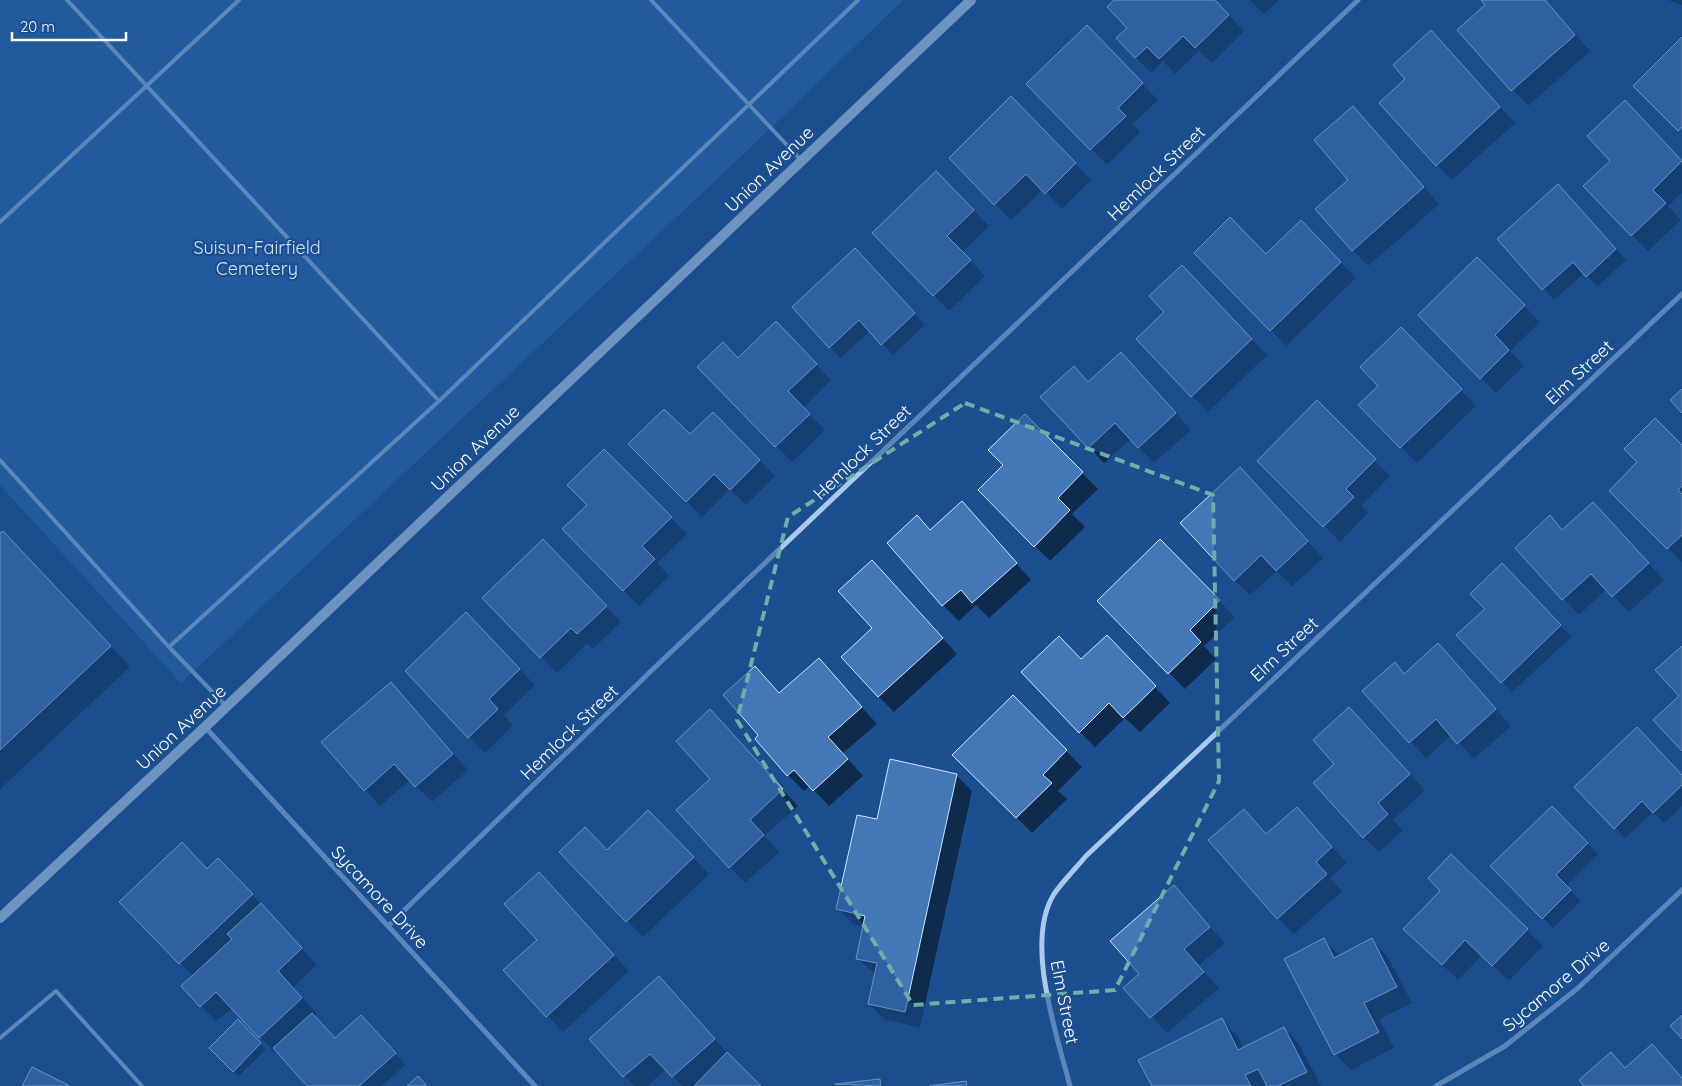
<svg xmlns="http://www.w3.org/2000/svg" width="1682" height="1086" viewBox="0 0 1682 1086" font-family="Quicksand,sans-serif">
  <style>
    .green { fill: #2e69ad }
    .shadow { fill: #0007 }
    .building { fill: #4478b7; stroke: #cfe3fa }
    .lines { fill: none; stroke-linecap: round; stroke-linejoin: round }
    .lane { stroke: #a9c9ee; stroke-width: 4 }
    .street { stroke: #a9c9ee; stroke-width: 5 }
    .secondary { stroke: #d6e6fa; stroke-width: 10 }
    .marked { fill: none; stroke: #6fada8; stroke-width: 4; stroke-dasharray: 10 6; stroke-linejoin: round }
    .labels { text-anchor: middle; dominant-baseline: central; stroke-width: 4.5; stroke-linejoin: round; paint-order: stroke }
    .street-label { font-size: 18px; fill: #fff; stroke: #1b4f8f }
    .park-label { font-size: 18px; fill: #cfe3fa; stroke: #1b4f8f }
  </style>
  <rect width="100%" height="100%" fill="#1b4f8f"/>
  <polygon class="green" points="0,0 903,0 751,147 181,683 0,485"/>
  <g class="shadow">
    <polygon points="1116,0 1214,0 1244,31 1212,63 1199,51 1175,74 1163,61 1151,73 1117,39 1129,28"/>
    <polygon points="1250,0 1279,0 1264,14"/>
    <polygon points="1482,0 1545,0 1590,51 1528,106 1459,30 1487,5"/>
    <polygon points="1668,0 1682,0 1682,5"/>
    <polygon points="1087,27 1158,100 1133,124 1140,132 1107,165 1028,84"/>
    <polygon points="1446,48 1515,123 1452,180 1437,165"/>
    <polygon points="1027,114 1091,180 1062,209 1043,189 1011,220 950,158"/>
    <polygon points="1641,118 1682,162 1682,193 1668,206 1681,220 1648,251 1632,235 1611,161"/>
    <polygon points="1368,124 1439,204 1368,266 1353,250"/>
    <polygon points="936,173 989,226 962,252 985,276 949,311 874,233"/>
    <polygon points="1569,196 1626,260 1598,286 1584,273 1554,300 1543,289"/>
    <polygon points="1301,222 1356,278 1286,346 1271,330 1266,255"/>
    <polygon points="1477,258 1540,322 1510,351 1524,366 1496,393 1419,315"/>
    <polygon points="866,261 925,325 893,355 870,331 840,358 830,347"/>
    <polygon points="1198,283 1267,355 1208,412 1138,339"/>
    <polygon points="776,323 831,380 803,408 825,430 792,462 699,367 738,359"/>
    <polygon points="1401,329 1476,406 1417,463 1360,405 1380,386"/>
    <polygon points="1074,368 1089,382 1136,369 1191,430 1154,463 1131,439 1104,463 1042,397"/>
    <polygon points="1317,402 1390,476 1361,506 1368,513 1340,542 1259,461"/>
    <polygon points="713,413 775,476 746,505 730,489 702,517 630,444 690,436"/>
    <polygon points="1025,415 1098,489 1072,514 1085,527 1050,561 979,490 1004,465"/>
    <polygon points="1682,447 1682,562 1611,491"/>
    <polygon points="604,450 687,534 657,563 669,576 639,606 564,529 588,505"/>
    <polygon points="1256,485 1323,558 1292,586 1277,571 1250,595 1234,580"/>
    <polygon points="962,503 1031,580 989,618 976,605 959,621 943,605 917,517 931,530"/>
    <polygon points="1593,503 1664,580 1629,612 1607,589 1579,615 1516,548 1550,517 1563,531"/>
    <polygon points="0,535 23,552 130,667 0,789"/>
    <polygon points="1160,541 1235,617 1204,646 1216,659 1185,689 1099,601"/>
    <polygon points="558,557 621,622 593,649 587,643 557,673 541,657"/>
    <polygon points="1513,576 1571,637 1512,692 1502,682 1486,609"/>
    <polygon points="887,577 957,654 894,712 878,696 874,628"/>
    <polygon points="482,630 535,685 504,715 513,725 485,753 469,737"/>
    <polygon points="1438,645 1511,726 1474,759 1452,735 1426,758 1364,691 1395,664 1405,675"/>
    <polygon points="1122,652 1170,703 1140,732 1125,718 1095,747 1080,732 1081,661"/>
    <polygon points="819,660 877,724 843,753 863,776 829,806 810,786 804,791 788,775 760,735 755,668 780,694"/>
    <polygon points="391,683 468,770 432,802 410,780 380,806 365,790"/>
    <polygon points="1013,697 1082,767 1058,791 1067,799 1032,833 954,755"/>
    <polygon points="1349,708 1425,790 1393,820 1403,830 1379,852 1363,837 1336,764"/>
    <polygon points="710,711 798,806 764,836 779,852 745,883 730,867 712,779"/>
    <polygon points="956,775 972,791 920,1027 885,1020 869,1004 876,975 857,958 864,927 853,924 838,908 878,820"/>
    <polygon points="1682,776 1682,806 1664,823 1653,812 1625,838 1576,787"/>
    <polygon points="1552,808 1598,854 1566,886 1581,901 1553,928 1492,866"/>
    <polygon points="1297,809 1347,863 1330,878 1342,891 1294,934 1278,918 1244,810 1267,835"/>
    <polygon points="664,828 709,874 643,937 561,852 607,851"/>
    <polygon points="1451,856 1543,946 1509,981 1482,955 1458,980 1421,944 1442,891"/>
    <polygon points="208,870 234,875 317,965 293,987 317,1014 314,1017 335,1039 371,1027 405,1065 382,1086 309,1086 277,1051 275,1053 232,1008 216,1021 201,1006 193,976 121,902"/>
    <polygon points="1174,887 1225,943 1198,966 1219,988 1167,1033 1125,988 1140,974"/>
    <polygon points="554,889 629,971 563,1032 505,970 538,940"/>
    <polygon points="1324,940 1340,956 1371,940 1387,956 1412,1003 1379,1019 1394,1048 1351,1070 1335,1054"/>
    <polygon points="674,994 730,1056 759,1086 682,1086 666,1069 647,1086 634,1086 591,1039"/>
    <polygon points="1222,1020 1237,1035 1244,1049 1284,1028 1299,1044 1321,1086 1153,1086"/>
    <polygon points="238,1021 266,1049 239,1076 211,1048"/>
    <polygon points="880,1081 885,1086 836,1085"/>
  </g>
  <g class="building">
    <polygon points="1114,0 1215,0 1229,15 1195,48 1183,36 1159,59 1147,47 1135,58 1116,38 1127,28 1107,7"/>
    <polygon points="1481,0 1545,0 1575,35 1511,91 1457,30 1485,5"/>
    <polygon points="1087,25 1143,83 1118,108 1126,116 1090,150 1026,84"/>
    <polygon points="1431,30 1500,107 1436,166 1379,103 1405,79 1393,65"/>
    <polygon points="1682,37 1682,127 1678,131 1633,86"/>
    <polygon points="1011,96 1076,163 1045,194 1026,174 994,205 949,158"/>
    <polygon points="1625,100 1682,161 1653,190 1666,203 1631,236 1583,186 1610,161 1587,136"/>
    <polygon points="1353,106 1424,187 1352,251 1315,209 1348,180 1314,140"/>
    <polygon points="936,171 974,210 947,236 971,260 933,296 872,233"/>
    <polygon points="1558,184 1616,249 1586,277 1573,262 1542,290 1497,239"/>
    <polygon points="1230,217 1266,254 1301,220 1341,262 1270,331 1194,253"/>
    <polygon points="855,248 915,313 881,345 859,320 829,348 792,307"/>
    <polygon points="1477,257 1525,305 1495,335 1509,350 1480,379 1418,315"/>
    <polygon points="1182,265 1252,339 1191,397 1136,339 1164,312 1149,296"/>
    <polygon points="776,321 817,364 788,391 810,414 775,447 697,367 723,342 738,358"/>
    <polygon points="1401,327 1462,389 1400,448 1358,405 1378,386 1360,367"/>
    <polygon points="1121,352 1176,413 1138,448 1115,423 1088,448 1040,397 1074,366 1088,382"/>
    <polygon points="1682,389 1682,413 1670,400"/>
    <polygon points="1317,400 1376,459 1346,489 1354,497 1323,527 1257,461"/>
    <polygon points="664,409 690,434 713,412 760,460 730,490 714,474 686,502 628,444"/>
    <polygon points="1025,414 1083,472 1058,498 1070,510 1034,547 978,490 1003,465 988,450"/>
    <polygon points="1655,418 1682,445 1682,486 1678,490 1682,494 1682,535 1667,549 1609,491 1637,462 1624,449"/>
    <polygon points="604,449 672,517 642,546 655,559 623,591 562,529 587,505 567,485"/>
    <polygon points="1240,467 1308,541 1276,571 1261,555 1234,581 1180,523"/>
    <polygon points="962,501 1017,563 972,603 961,590 942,606 887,543 917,515 930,530"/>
    <polygon points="1593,502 1649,563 1612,597 1591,574 1562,600 1515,548 1550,515 1562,530"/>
    <polygon points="3,531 111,646 0,750 0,533"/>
    <polygon points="543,539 607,606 577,634 571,628 540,658 482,598"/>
    <polygon points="1160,539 1220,600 1190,630 1201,642 1168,674 1097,601"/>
    <polygon points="872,560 943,638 878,697 841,657 872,628 838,591"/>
    <polygon points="1502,563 1561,625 1501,683 1456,635 1485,609 1470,594"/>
    <polygon points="466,612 520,669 489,699 498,709 468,738 405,671"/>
    <polygon points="1107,635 1156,686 1123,718 1109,703 1079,733 1021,672 1059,636 1081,659"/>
    <polygon points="1438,643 1496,709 1457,744 1436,719 1409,743 1362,691 1395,662 1404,674"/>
    <polygon points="1682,646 1682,751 1653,720 1679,696 1655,670"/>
    <polygon points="819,658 862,707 828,737 848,759 813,791 794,770 787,776 755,739 758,735 723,695 755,666 779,693"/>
    <polygon points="391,682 453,754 415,787 394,764 364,791 321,742"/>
    <polygon points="1013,695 1067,750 1043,775 1052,783 1016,818 952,755"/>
    <polygon points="1349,707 1410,774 1378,803 1388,814 1363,838 1313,783 1334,764 1313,740"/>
    <polygon points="710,709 783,789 750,820 764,835 729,868 676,810 710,779 676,741"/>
    <polygon points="1637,727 1682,775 1682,785 1653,813 1642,801 1614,829 1574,787"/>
    <polygon points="890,759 957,774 905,1012 868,1004 877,963 856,959 865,916 836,909 857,815 877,819"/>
    <polygon points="1552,806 1588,843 1556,875 1571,890 1542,919 1490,866"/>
    <polygon points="1297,807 1332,847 1316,862 1327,874 1277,919 1208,840 1244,809 1266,834"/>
    <polygon points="648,810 694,857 626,922 559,852 585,827 607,850"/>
    <polygon points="182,842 207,869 218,858 253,894 179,964 119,902"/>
    <polygon points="1451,854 1528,929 1492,966 1465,940 1442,965 1403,929 1440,891 1428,878"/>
    <polygon points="539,872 614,955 546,1017 503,970 537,940 504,904"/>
    <polygon points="1174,885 1210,927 1184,949 1204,972 1150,1018 1123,988 1139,974 1110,941"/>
    <polygon points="261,903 302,948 278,971 302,998 259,1038 216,992 200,1007 181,986 232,939 227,934"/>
    <polygon points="1324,938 1334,958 1372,938 1397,987 1364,1003 1379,1032 1334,1055 1284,959"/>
    <polygon points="659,976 715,1039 672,1077 650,1054 623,1077 589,1039"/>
    <polygon points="312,1013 335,1038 361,1015 396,1053 359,1086 307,1086 273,1048"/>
    <polygon points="1682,1015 1682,1039 1670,1026"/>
    <polygon points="1222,1018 1238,1050 1284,1027 1307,1072 1278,1086 1267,1086 1258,1069 1245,1075 1251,1086 1152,1086 1138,1060"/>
    <polygon points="238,1019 261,1043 233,1072 209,1048"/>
    <polygon points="1652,1044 1682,1078 1682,1086 1584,1086 1579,1080 1611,1052 1625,1068"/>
    <polygon points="727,1052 761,1086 694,1086"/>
    <polygon points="32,1067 70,1086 22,1086"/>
    <polygon points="418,1076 427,1086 407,1086"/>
    <polygon points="880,1079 881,1086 835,1084"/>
    <polygon points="966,1081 967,1086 929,1086"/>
  </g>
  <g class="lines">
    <g class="lane">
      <polyline points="67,0 439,401"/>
      <polyline points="651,0 800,159"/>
      <polyline points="0,222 239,0"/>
      <polyline points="0,460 169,647 439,401 858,0"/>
      <polyline points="169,647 225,705"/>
      <polyline points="0,1038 56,991 142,1086"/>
    </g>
    <g class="street">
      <polyline points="205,727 535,1086"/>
      <polyline points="388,926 649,673 1358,0"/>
      <path d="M1070,1086C1057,1035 1024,942 1054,894C1063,881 1076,868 1086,856L1682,294"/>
      <polyline points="1436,1086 1505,1046 1578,988 1682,890"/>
    </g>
    <polyline class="secondary" points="0,918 205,727 971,0"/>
  </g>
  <path d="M0 0H1682V1086H0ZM965,403L1213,495L1219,781L1115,990L913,1005L737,720L788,517Z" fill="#1b4f8f" fill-opacity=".55" fill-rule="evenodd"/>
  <path class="marked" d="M965,403L1213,495L1219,781L1115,990L913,1005L737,720L788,517Z"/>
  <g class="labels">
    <g class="street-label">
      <text transform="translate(769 169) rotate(-44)">Union Avenue</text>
      <text transform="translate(1156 173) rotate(-44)">Hemlock Street</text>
      <text transform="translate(1579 372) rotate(-43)">Elm Street</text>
      <text transform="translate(475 448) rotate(-44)">Union Avenue</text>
      <text transform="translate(862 452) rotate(-44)">Hemlock Street</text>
      <text transform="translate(1284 649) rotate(-43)">Elm Street</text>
      <text transform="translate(181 727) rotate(-43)">Union Avenue</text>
      <text transform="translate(569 732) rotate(-44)">Hemlock Street</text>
      <text transform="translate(380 897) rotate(47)">Sycamore Drive</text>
      <text transform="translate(1556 985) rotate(-40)">Sycamore Drive</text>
      <text transform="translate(1065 1002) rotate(79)">Elm Street</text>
    </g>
    <g class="park-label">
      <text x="257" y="247">Suisun-Fairfield<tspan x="257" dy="21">Cemetery</tspan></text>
    </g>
  </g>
  <path d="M12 32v8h114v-8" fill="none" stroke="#ffffff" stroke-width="2.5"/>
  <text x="20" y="32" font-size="15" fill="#ffffff" stroke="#1b4f8f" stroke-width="4" paint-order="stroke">20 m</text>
</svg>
